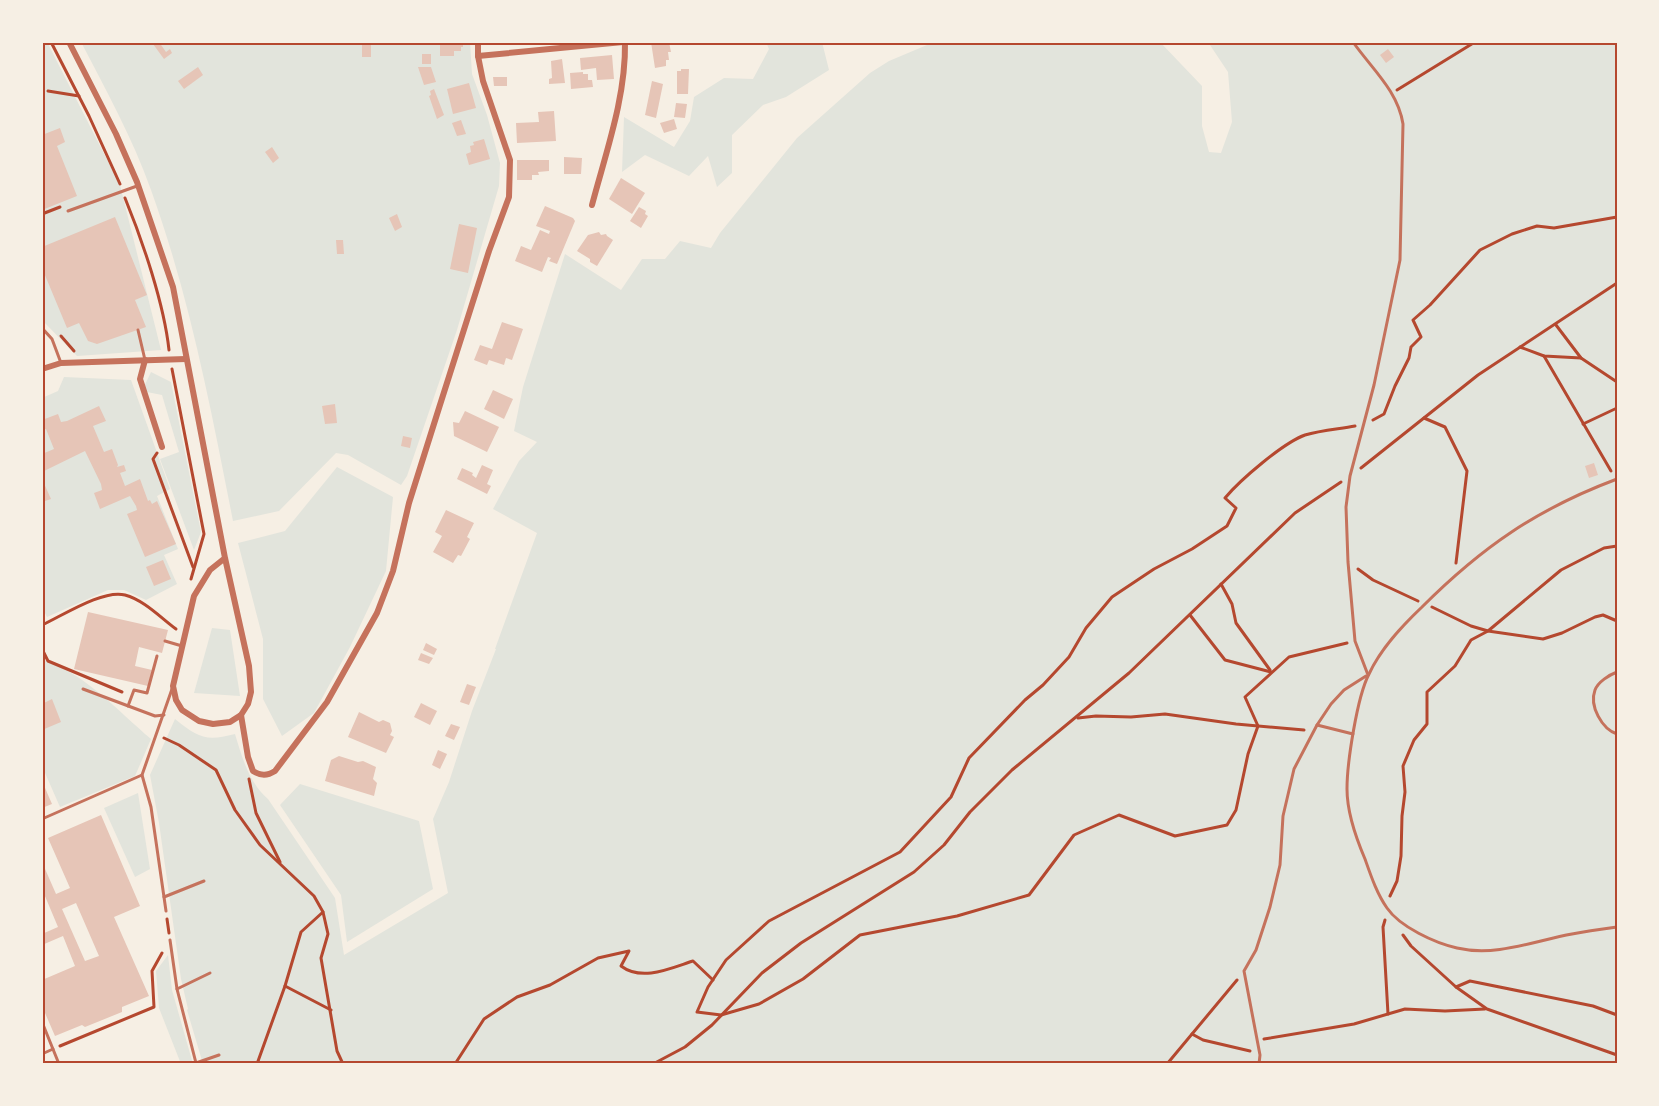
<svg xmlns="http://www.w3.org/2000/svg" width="1659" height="1106" viewBox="0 0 1659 1106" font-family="'PT Serif',serif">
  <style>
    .green { fill: #e2e4dc }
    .building { fill: #e6c5b7; fill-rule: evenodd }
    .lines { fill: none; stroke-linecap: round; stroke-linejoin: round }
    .path { stroke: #b5482f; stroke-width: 3 }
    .service { stroke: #c5725c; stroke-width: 3 }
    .minor { stroke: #c5725c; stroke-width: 6 }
    .neatline { fill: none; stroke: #b5482f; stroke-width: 2 }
  </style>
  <rect width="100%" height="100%" fill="#f6efe4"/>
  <g class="green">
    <polygon points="42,42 47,42 120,185 161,350 77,356 44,322 42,322"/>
    <path d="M81,42H470L472,74L487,115L500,163L499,186L457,330L407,476L401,485L348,455L336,453L279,511L233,521C211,409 190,298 151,190C133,139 106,90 81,42Z"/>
    <polygon points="766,42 822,42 829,70 786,97 763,105 732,135 732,173 717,187 708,156 689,176 645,155 622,172 624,117 674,147 690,121 694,97 724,78 753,79 769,49"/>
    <path d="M1016,42H1160L1202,86V126L1209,152L1221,153L1232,122L1228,72L1208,42H1617V1064H203L187,1010L188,1009L181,979L159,823L150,775L175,719C198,737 205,742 235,734C242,757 249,783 268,799L335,898L344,955L448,893L433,819L449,782L472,711L496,649H495L537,533L493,509L519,461L537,442L514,431L523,387L565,254L621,290L642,259H665L680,241L711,248L720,233L797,138L870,73L889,61L927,45Z"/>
    <polygon points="151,372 171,382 201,532 194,550 160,459 179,452 162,395 142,391"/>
    <polygon points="64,377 131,380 170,489 157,496 178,549 164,555 177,584 146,600 124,590 108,590 47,617 42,607 42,398 58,391"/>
    <polygon points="337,467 393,497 386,571 350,647 314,713 282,736 263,699 263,639 238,543 285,531"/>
    <polygon points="212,628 230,630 240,696 194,693"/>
    <path d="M42,659C84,673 118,711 151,739L135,776L60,807L42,766Z"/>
    <polygon points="300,784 419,821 433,889 347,942 341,895 280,805"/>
    <polygon points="138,793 150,869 135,877 104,808"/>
    <polygon points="168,955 172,990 193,1064 181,1064 159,1008 156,971"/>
  </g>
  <g class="building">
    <polygon points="155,42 159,42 166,52 170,49 172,53 164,59 153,44"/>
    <polygon points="440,42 463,42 463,47 461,47 461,51 454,51 454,56 440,56"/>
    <polygon points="651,42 669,42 671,52 668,52 669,60 666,60 666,66 655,68"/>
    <rect x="362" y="45" width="9" height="12"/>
    <polygon points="1388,49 1394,57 1386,63 1380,55"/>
    <rect x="422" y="54" width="9" height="10"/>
    <polygon points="612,55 614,79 597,80 596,68 581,70 580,58"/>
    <polygon points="562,59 565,83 549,84 549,79 552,78 551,61"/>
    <polygon points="198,67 203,75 184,89 178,81"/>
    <polygon points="418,67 431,67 436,82 424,85"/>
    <polygon points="681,69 689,69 688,94 677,94 677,71 681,71"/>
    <polygon points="583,72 583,74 588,74 588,80 592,80 593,87 571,89 570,73"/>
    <polygon points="493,77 507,77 507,86 494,86"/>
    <polygon points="652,81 663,84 656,118 645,115"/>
    <polygon points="469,83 476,108 453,114 447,89"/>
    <polygon points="434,89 444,115 437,119 429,96 431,95 430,91"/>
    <polygon points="676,103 687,104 685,118 674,117"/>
    <polygon points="554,111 556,141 517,143 516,123 539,122 538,112"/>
    <polygon points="674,119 677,129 664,133 660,123"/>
    <polygon points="461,120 466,134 457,136 452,123"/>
    <polygon points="60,128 65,142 57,146 77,196 42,210 42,135"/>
    <polygon points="484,139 490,159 469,165 466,154 471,152 470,146 474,145 473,142"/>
    <polygon points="272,147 279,158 273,163 265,152"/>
    <polygon points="564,157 582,158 581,174 564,174"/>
    <polygon points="517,160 549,160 549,171 538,172 539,175 532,175 532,180 517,180"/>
    <polygon points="621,178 645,193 632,214 609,199"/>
    <polygon points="545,206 573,218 575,221 557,264 549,261 551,258 548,257 542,272 515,261 521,246 531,250 540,230 549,234 550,231 536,226"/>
    <polygon points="639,207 646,211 645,214 648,216 641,228 630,221"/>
    <polygon points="397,214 402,227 395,231 389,218"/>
    <polygon points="115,217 147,295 135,300 146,327 97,344 88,341 79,323 67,328 42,268 42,247"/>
    <polygon points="459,224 477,228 468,273 450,269"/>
    <polygon points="599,232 601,235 606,234 607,236 613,240 597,266 590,262 590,259 577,251 588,235"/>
    <polygon points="336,240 343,240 344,254 337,254"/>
    <polygon points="502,322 523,329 512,360 506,358 504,365 489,360 487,365 474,360 480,345 492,349"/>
    <polygon points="493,390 513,399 504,419 484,409"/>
    <polygon points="335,404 337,423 325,424 322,406"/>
    <polygon points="99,406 106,421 93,426 104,452 112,449 118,465 117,467 124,465 126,471 120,473 125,486 140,479 148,501 150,500 152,504 157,501 176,544 145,557 127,514 137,510 136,506 130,496 100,509 94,493 102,490 101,484 85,451 42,472 42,454 54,449 46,429 43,430 42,428 42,420 58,414 61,422 67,421"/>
    <polygon points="465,411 499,427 487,452 454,436 453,422 459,423"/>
    <polygon points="403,436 412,438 410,448 401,446"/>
    <polygon points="1594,463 1598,475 1589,478 1585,466"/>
    <polygon points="482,465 493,470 487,484 491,486 487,494 457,479 462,468 473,473 472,475 476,478"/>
    <polygon points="42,479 51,499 42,502"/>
    <polygon points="446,510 474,523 467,537 470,539 461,556 458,555 453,563 433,552 442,536 435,532"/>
    <polygon points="163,560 171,579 154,586 146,567"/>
    <polygon points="88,612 168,630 162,653 139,647 135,666 152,670 148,686 74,669"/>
    <polygon points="426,643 437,649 434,655 423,650"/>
    <polygon points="421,653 433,658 429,664 418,660"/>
    <polygon points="467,684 476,687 469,705 460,702"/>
    <polygon points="52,699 61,722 42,730 42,704"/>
    <polygon points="421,703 437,711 430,725 414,717"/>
    <polygon points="359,712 379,722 383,720 390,723 392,731 390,735 394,737 386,753 348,737"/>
    <polygon points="451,724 460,727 454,740 445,736"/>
    <polygon points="438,750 447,754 440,769 432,765"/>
    <polygon points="339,756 358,762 363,761 376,767 373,779 377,783 374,796 325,781 331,760"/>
    <polygon points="42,781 52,804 42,808"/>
    <path d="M101,815L140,906L114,917L149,996L122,1007V1012L85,1027L82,1025L55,1036L42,1006V980L75,966L63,936L42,945V934L58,927L42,889V862L56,894L70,888L48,838ZM76,903L99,956L85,961L62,909Z"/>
  </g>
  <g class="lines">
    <g class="path">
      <polyline points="51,42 89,116 120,184"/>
      <polyline points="1397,90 1475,42"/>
      <polyline points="48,91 79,96"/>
      <path d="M125,198C143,242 164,304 169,350"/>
      <polyline points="42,214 60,207"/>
      <polyline points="1556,325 1581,358 1617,382"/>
      <polyline points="61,336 74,351"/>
      <polyline points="1520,347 1544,356 1581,358"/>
      <polyline points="1544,356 1611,471"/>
      <polyline points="172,369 204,534 191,579"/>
      <polyline points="1424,418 1445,427 1467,471 1456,563"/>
      <polyline points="1373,420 1384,414 1395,386 1409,358 1411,347 1421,337 1413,320 1430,305 1480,250 1512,234 1537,226 1554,228 1617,217"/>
      <polyline points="1583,424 1617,408"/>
      <polyline points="157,453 153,459 193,567"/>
      <polyline points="1361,468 1478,375 1617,283"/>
      <polyline points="1358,569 1373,580 1418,601"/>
      <polyline points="1221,584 1232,604 1236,623 1270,670"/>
      <polyline points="1432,607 1471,626 1488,631 1543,639 1562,633 1595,617 1603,615 1617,621"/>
      <polyline points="1190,615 1225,660 1271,672"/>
      <path d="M42,625C62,616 103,589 125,595C144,600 161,618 176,629"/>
      <path d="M1347,643L1289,657L1245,697L1258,726L1248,754L1236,810L1227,825L1175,836L1119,815L1074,835L1029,895L957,916L860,935L803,979L759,1004L721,1015L697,1012L708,987L726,960L769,921L900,852L951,797L969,758L1025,700L1043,685L1069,657L1086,628L1112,597L1154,569L1192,549L1227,526L1236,508L1225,498C1240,480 1283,443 1305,435C1321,430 1339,429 1355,426"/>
      <polyline points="42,649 48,661 122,692"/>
      <polyline points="1078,718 1096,716 1131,717 1165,714 1236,724 1304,730"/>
      <polyline points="164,738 179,745 216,770 235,810 260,845 314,896 323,912 328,934 321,958 337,1051 343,1064"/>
      <polyline points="249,779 256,813 280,862"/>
      <polyline points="1390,896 1397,881 1401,856 1402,816 1405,792 1403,766 1414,740 1427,724 1427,692 1455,666 1471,640 1488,631 1561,570 1604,548 1617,546"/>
      <polyline points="167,919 169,933"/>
      <polyline points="1385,920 1383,927 1388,1014"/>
      <polyline points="1403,935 1411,946 1456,987 1487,1009 1617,1055"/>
      <polyline points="285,986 301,932 323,912"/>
      <polyline points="1456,987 1470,981 1593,1006 1617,1015"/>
      <polyline points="1192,1034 1203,1040 1250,1051"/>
      <polyline points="1264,1039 1354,1024 1405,1009 1445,1011 1485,1009"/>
      <polyline points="60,1046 154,1007 152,971 162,953"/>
      <polyline points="257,1064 285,986 331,1010"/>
      <path d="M455,1064L484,1019L517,997L550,985L598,958L629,951L621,966C642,982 671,968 693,961L713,980"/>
      <polyline points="653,1064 685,1047 712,1025 762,973 801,943 914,872 944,845 970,812 1012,770 1129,673 1295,513 1341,482"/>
      <polyline points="1167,1064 1237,980"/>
    </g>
    <g class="service">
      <path d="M1353,42C1372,69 1398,91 1403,124L1400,260L1374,385L1350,476L1346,507L1348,562L1355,641L1368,675"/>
      <polyline points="42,85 43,85"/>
      <polyline points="68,211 137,186"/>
      <polyline points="42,328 52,339 61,363"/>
      <polyline points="138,330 145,360"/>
      <path d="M1617,479C1537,509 1482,547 1422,607C1402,626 1381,648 1369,674C1357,697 1347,763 1347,789C1347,812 1356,838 1365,859C1371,876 1377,894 1387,908C1400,927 1435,943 1457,948C1496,957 1534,941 1572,934C1587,931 1602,929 1617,927"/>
      <polyline points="165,641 182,646"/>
      <path d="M1617,672C1609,675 1598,682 1595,690C1589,706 1602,729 1617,734"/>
      <polyline points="83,689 155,716 164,715"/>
      <polyline points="128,706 134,690 147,693 157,656"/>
      <polyline points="1317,725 1353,734"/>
      <polyline points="42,819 142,775"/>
      <polyline points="164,897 204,881"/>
      <polyline points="166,911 151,807 142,775 172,689"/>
      <polyline points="170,940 177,989 196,1063 219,1055"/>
      <polyline points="177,989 210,973"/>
      <polyline points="42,1022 59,1064"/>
      <polyline points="42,1054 53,1049"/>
      <polyline points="1259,1064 1260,1055 1244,971 1256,950 1270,907 1280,865 1283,816 1294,769 1317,725 1331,704 1344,690 1366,676"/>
    </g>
    <g class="minor">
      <polyline points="69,42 116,134 137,182 173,287 225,558 249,666 251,692 248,704 241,715 230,722 213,724 199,721 182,710 176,700 173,686 194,596 210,570 225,558"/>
      <polyline points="478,56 623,42"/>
      <path d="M592,205C606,152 626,97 625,42"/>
      <polyline points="145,360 140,379 162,447"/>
      <polyline points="42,369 61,363 186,359"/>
      <path d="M241,715L248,757L253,771C261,776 267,776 275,771L327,702L377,613L393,571L409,503L439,408L489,251L509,197L510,160L483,81L478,56V42"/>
    </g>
  </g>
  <rect width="1659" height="1106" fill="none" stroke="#f6efe4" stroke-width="87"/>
  <rect x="44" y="44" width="1572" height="1018" class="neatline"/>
</svg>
